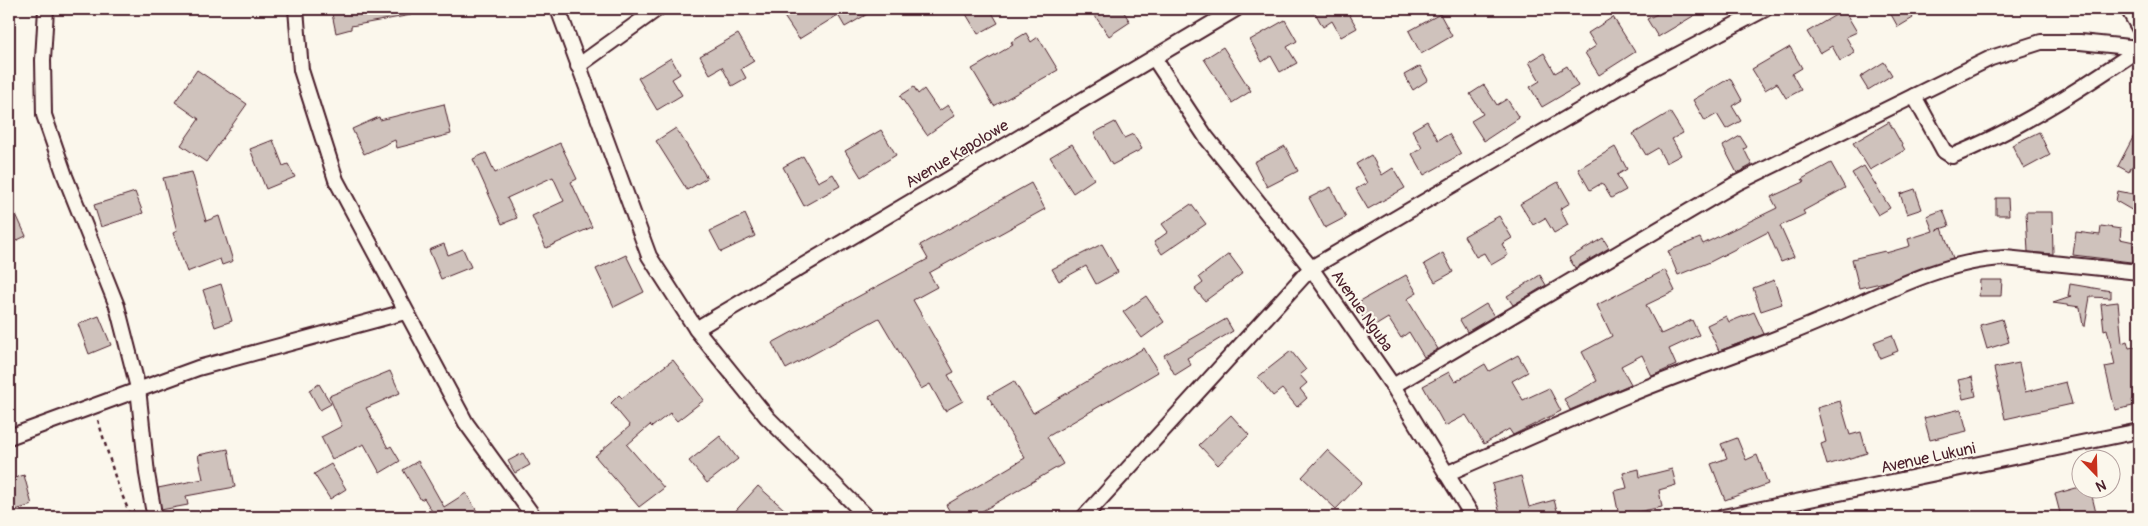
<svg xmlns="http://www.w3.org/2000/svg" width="2148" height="526" viewBox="0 0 2148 526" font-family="Pangolin,sans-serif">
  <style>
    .building { fill: #cfc2bc; stroke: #4a1f2b }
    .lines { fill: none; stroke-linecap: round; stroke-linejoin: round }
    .street-casing { stroke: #4a1f2b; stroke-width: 18 }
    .path { stroke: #4a1f2b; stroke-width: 2.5; stroke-dasharray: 4 4; stroke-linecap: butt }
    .street { stroke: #fbf7ec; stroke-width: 14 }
    .labels { text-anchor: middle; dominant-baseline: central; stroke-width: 4.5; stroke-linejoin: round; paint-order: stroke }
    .street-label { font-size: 16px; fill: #4a1f2b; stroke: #fbf7ec }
  </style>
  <rect width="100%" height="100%" fill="#fbf7ec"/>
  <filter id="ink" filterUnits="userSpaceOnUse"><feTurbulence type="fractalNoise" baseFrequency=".02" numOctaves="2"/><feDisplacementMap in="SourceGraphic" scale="10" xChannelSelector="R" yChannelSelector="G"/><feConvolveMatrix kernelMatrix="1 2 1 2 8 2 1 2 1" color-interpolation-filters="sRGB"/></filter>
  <g filter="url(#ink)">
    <g class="building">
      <polygon points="331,9 411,9 411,15 351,26 351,29 336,33"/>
      <polygon points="779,9 876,9 845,27 838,15 799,39"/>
      <polygon points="963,9 990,9 998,23 978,34"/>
      <polygon points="1090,9 1122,9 1130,22 1109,36"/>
      <polygon points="1313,9 1354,9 1348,12 1357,28 1341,37 1332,21 1323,27"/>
      <polygon points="1654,9 1705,9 1658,37 1647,19 1657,14"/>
      <polygon points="1888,9 1908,9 1913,18 1898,27"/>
      <polygon points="1844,10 1857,32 1846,37 1855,53 1840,61 1832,46 1820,53 1807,32"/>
      <polygon points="1440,14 1452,36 1421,54 1409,31"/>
      <polygon points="1613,17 1635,52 1599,75 1585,53 1596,46 1588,33"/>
      <polygon points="1285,20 1297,41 1287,47 1297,63 1280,72 1271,56 1262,62 1250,40"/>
      <polygon points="1026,33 1031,42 1038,37 1058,70 994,106 972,69 1013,45 1011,42"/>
      <polygon points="738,34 754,61 741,69 746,78 732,86 722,67 710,74 700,56"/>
      <polygon points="1223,47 1251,91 1232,103 1204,59"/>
      <polygon points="1790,47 1802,68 1792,74 1801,90 1786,98 1777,83 1765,90 1752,69"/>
      <polygon points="1544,53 1555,73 1567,66 1578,86 1542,107 1530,87 1540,81 1529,62"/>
      <polygon points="671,58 680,74 672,79 682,95 657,110 638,78"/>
      <polygon points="1884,62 1892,75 1868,90 1860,77"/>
      <polygon points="1420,66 1428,80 1413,90 1404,75"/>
      <polygon points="197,70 247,104 206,162 181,145 199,119 175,102"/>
      <polygon points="1730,78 1742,100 1732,106 1741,121 1726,129 1717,114 1705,121 1693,100"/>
      <polygon points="1484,85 1497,105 1507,99 1519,118 1484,141 1471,121 1483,114 1470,94"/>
      <polygon points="914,87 918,94 924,89 939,111 948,105 955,115 927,135 900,96"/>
      <polygon points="444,104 451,134 397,148 395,140 364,154 352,129 379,117 380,120"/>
      <polygon points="1670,112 1683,133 1672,139 1681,155 1666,163 1658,148 1646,155 1633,134"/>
      <polygon points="1427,121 1438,140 1449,134 1461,154 1424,175 1412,154 1422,148 1412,130"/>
      <polygon points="1115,122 1124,138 1133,134 1142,149 1112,165 1094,133"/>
      <polygon points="1889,122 1905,150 1870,170 1853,143"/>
      <polygon points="2139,126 2139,170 2132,166 2129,172 2118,166"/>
      <polygon points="676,128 707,178 687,190 656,141"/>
      <polygon points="881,130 896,155 861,177 845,151"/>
      <polygon points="2039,132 2050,155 2024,169 2012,145"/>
      <polygon points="1740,136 1747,147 1744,149 1752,165 1737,173 1723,146"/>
      <polygon points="273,140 283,166 288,164 295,177 266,189 250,149"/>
      <polygon points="560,143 577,179 571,182 592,227 546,248 532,216 564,201 553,177 507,198 517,218 502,224 473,159 486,153 495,173"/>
      <polygon points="1072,144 1094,179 1073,193 1050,157"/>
      <polygon points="1285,146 1298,171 1267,187 1254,162"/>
      <polygon points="1615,147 1627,169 1617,175 1626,190 1611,198 1602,183 1590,190 1578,169"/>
      <polygon points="1371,155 1382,175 1393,168 1405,188 1368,209 1356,189 1367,183 1356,164"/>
      <polygon points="803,156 818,182 833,174 840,186 804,206 783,167"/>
      <polygon points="1831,163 1845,188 1803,211 1805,214 1780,226 1794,257 1781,262 1768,232 1710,262 1678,275 1668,251 1700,238 1703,244 1777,208 1771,197 1804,182 1802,179"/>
      <polygon points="1864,166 1890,208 1878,215 1852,173"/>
      <polygon points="192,172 206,221 219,216 233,261 222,265 220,259 187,272 173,233 177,231 163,178"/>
      <polygon points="1558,182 1570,203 1560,209 1568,225 1554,233 1545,218 1533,225 1520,204"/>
      <polygon points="1031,183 1045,209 929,273 937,287 913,300 954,372 948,375 963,401 945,411 930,384 921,389 879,318 786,369 772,343 928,259 920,245"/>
      <polygon points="1331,187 1346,217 1325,228 1309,198"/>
      <polygon points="1915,189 1922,209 1907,214 1900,194"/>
      <polygon points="2118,191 2138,195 2135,212 2116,201"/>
      <polygon points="135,192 143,213 101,227 94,205"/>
      <polygon points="1996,198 2008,198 2009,215 1996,215"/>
      <polygon points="9,199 26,236 9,244"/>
      <polygon points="1191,204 1206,224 1162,254 1154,242 1168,232 1162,224"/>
      <polygon points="1943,210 1949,226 1937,230 1942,228 1953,258 1889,281 1859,288 1852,259 1885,251 1886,253 1910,246 1908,239 1933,231 1927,216"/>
      <polygon points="2026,212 2052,212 2053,254 2028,252"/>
      <polygon points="745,214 755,236 721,252 710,231"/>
      <polygon points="1499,216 1512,238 1502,244 1508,255 1491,265 1484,253 1476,257 1464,236"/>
      <polygon points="2101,226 2121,229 2120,239 2139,243 2139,263 2073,255 2076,232 2100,235"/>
      <polygon points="1603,238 1609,248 1575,268 1569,258"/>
      <polygon points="444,244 448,255 463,249 471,267 441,279 429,250"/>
      <polygon points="1102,244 1118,272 1096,284 1086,266 1059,281 1052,269"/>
      <polygon points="1443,253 1453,272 1435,282 1424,264"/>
      <polygon points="1229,254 1243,273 1205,301 1195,289 1203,283 1199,277"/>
      <polygon points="626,255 644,292 614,307 596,269"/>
      <polygon points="1665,270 1675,291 1646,305 1661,334 1692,320 1699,335 1669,349 1676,365 1652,376 1642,355 1621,366 1631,384 1570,410 1564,399 1597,381 1582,352 1612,336 1597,305"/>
      <polygon points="1406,275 1417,293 1407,299 1438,349 1424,357 1409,332 1401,338 1388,318 1370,329 1355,304"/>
      <polygon points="1540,275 1546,285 1513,305 1507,296"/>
      <polygon points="1774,280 1782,304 1761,311 1753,288"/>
      <polygon points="1980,280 2002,280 2001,296 1979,296"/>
      <polygon points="221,284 232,321 215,327 203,290"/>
      <polygon points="2070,284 2111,291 2111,298 2090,297 2085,326 2083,326 2080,307 2053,303 2071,297 2068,297"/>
      <polygon points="1146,296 1164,322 1142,338 1123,312"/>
      <polygon points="2118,302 2122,343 2127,341 2129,348 2139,346 2139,400 2132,400 2133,406 2115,410 2105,367 2115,365 2107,329 2104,330 2101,304"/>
      <polygon points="1486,304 1494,316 1467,332 1460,320"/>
      <polygon points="1754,312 1764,334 1719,351 1707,325 1726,316 1729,322"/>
      <polygon points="99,316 111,345 89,354 78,324"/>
      <polygon points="1226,319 1233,331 1187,358 1191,365 1175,375 1164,355"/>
      <polygon points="2002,319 2009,342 1987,349 1980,325"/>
      <polygon points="1892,335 1898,351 1880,358 1874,342"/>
      <polygon points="1144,348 1158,372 1047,437 1063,464 972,517 953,517 946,505 1025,458 988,396 1014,381 1033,413"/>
      <polygon points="1291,351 1306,370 1300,375 1307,383 1300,389 1307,398 1297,407 1282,389 1273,396 1258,377"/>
      <polygon points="1518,355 1528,372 1512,381 1523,400 1549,388 1561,411 1513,435 1509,429 1484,444 1466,415 1445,426 1423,386 1449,372 1455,382 1485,364 1489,371"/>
      <polygon points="673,360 704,400 677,421 670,413 652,427 650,425 627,445 664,488 639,507 595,456 630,426 611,403 619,395 622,398"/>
      <polygon points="2019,363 2025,392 2066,382 2072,404 2005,419 1994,368"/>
      <polygon points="390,371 400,393 366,408 388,448 391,446 400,461 380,473 364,444 332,459 321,437 342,426 329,396"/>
      <polygon points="1972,377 1976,396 1963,399 1958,380"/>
      <polygon points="319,384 331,404 320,410 309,390"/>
      <polygon points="1840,401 1850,435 1861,432 1867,453 1827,465 1821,444 1826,442 1817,408"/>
      <polygon points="1961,409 1967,431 1930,440 1924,418"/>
      <polygon points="1231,415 1249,435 1218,465 1199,445"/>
      <polygon points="720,436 738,459 707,483 689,461"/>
      <polygon points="1737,438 1746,460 1757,455 1768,484 1725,500 1711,464 1727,458 1721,444"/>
      <polygon points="228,449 235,487 186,496 188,505 161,510 158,488 203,479 198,455"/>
      <polygon points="1327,450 1362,482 1336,509 1302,477"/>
      <polygon points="523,453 530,465 515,473 508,461"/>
      <polygon points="418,461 444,507 466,493 478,513 471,517 426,517 433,513 424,498 421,500 403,470"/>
      <polygon points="331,464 346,489 330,499 314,474"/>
      <polygon points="1639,469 1640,477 1672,469 1676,485 1659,490 1662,507 1619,516 1614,491 1627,488 1623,473"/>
      <polygon points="24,475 32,505 9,512 9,480"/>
      <polygon points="1521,476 1529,507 1554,500 1559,517 1501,517 1492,484"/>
      <polygon points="758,486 793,517 730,517"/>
      <polygon points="2076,488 2090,488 2097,517 2061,517 2055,494"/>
    </g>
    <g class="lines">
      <g class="street-casing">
        <g id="street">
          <polyline points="46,9 43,60 44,115 65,176 117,306 138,388 147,474 153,508"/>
          <polyline points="296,9 301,70 336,180 466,423 534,517"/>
          <polyline points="558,9 649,256 696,329 767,417 867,517"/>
          <polyline points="2128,9 2139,28"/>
          <polyline points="1154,58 1206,137 1311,268 1393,386 1473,517"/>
          <polyline points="578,66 657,9"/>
          <path d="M1914,96L1944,151L1952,156C2016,131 2082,88 2139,49"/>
          <polyline points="696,329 1236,9"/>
          <polyline points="1393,386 1737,183 1991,58 2041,42 2080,42 2139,48"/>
          <polyline points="9,437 198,368 405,312"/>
          <path d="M1446,474C1505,448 1564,422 1623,397C1685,371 1748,351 1810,325C1872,300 1937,261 2005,258L2139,272"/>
          <polyline points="1084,517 1311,268 1647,71 1765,9"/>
          <polyline points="1723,517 2139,431"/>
        </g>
      </g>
      <polyline class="path" points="98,420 116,480 131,517"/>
      <use href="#street" class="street"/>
    </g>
  </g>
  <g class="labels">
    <g class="street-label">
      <text transform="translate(957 154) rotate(-31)">Avenue Kapolowe</text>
      <text transform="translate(1362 311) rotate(55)">Avenue Nguba</text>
      <text transform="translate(1928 458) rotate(-12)">Avenue Lukuni</text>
    </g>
  </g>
  <rect width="2148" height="526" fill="none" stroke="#fbf7ec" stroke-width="30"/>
  <rect x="15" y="15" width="2118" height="496" fill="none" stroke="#4a1f2b" stroke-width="2" filter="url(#ink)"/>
  <g transform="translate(2096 474) rotate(157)"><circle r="24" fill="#fbf7ec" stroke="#b4a19f"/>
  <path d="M0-4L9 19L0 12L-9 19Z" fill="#c8321e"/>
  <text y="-8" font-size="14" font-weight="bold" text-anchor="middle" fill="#4a1f2b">N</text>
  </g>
</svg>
